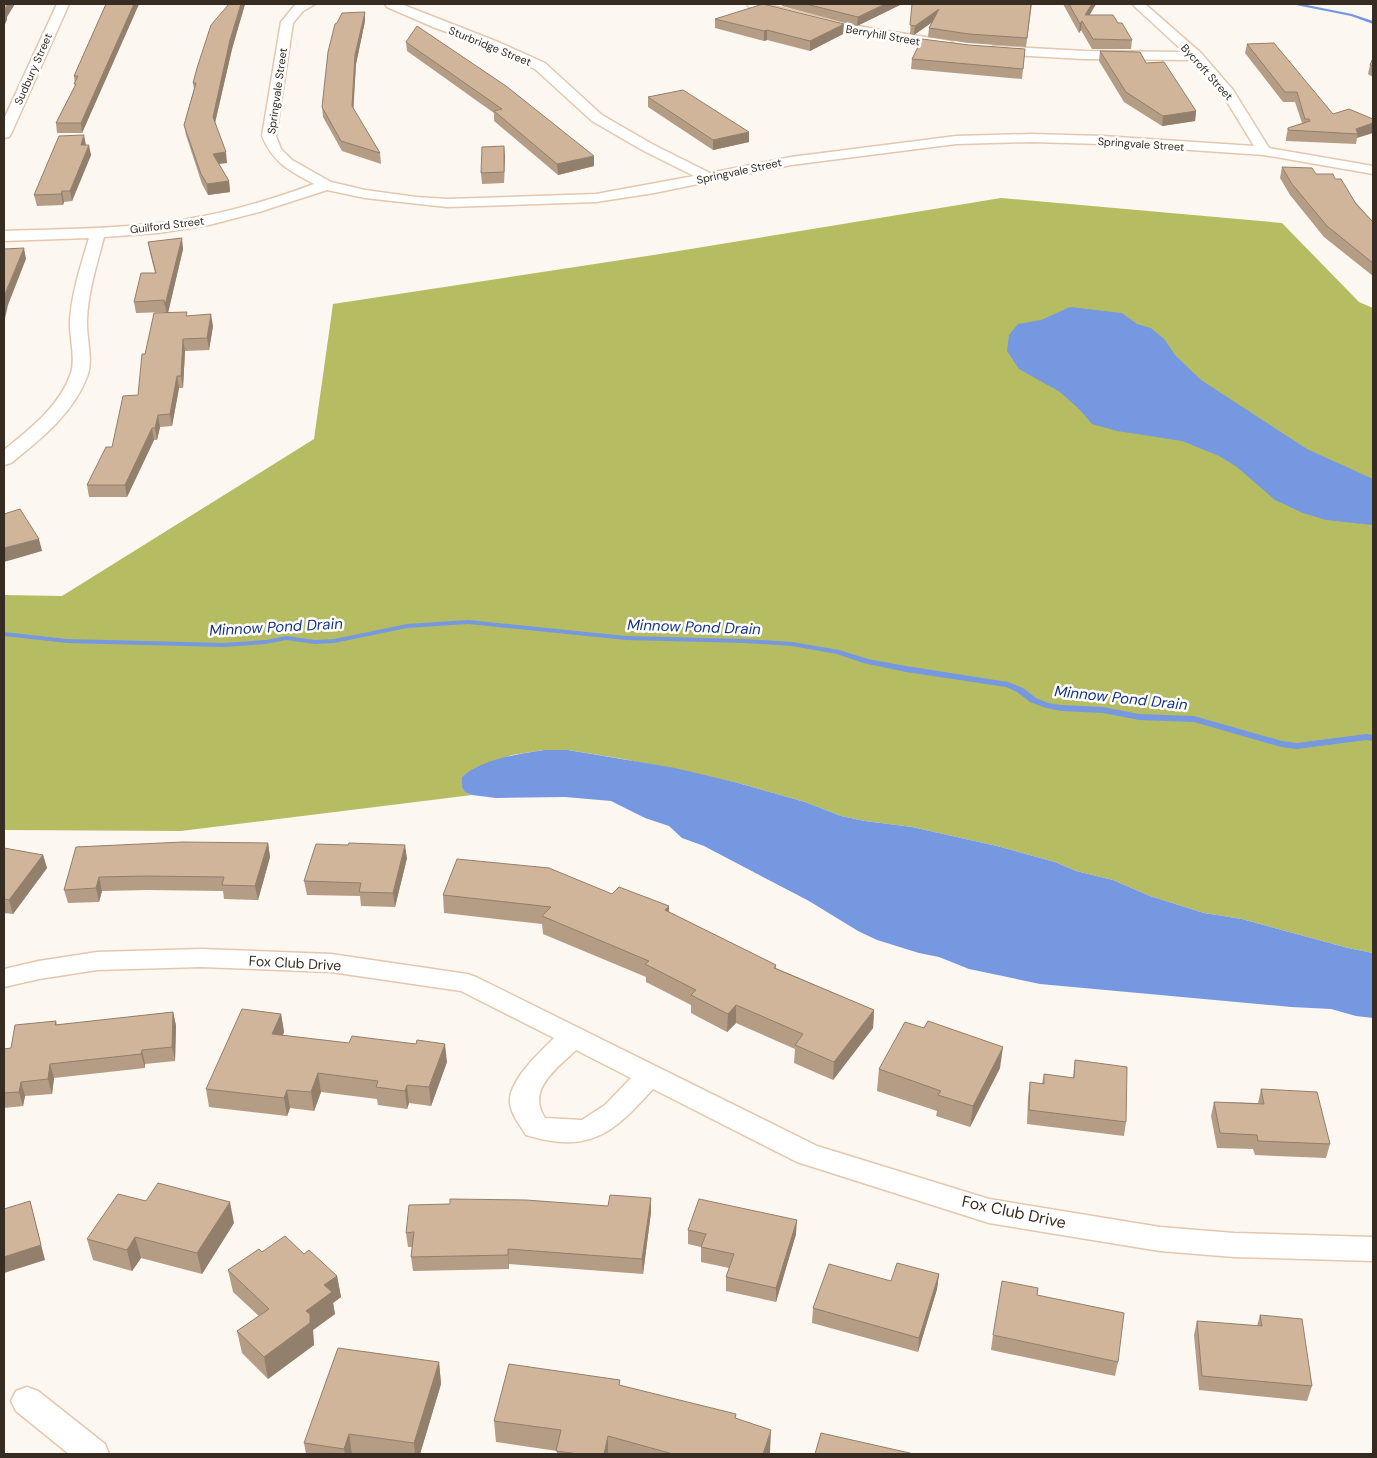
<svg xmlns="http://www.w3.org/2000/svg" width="1377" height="1458" viewBox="0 0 1377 1458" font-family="'DM Sans',sans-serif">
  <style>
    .forest { fill: #b6bc61 }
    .water { fill: #7698e1 }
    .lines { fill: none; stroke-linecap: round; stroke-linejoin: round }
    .stream { fill: #7698e1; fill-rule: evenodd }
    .street-casing { stroke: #e4c7ac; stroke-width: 3 }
    .street { fill: #fff; fill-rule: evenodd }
    .wall { fill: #b49c85 }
    .shaded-wall { fill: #927f6c }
    .building { fill: #d1b59b; stroke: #927f6c }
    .labels { text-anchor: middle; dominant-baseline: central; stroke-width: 5; stroke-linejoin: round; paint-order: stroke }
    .far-street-label { font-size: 11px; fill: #372c22; stroke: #fff }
    .street-label { font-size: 14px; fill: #372c22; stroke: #fff }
    .water-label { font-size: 15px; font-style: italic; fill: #153387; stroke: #fff }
    .near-street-label { font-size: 16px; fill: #372c22; stroke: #fff }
  </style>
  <rect width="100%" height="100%" fill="#fdf7f1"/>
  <path class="forest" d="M1001,198L1282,223L1359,302L1373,308V953L1348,948L1242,919L1204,913L1150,896L1113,880L1076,871L1055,862L997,846L912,827L865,821L841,816L805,802L738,783L623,759L568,750H544L512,755L476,768L462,777C462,788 462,791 472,795L181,831L4,830V595L62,596L314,439L333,304L660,254Z"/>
  <g class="water">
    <polygon points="1070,307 1122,313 1137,324 1151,328 1165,340 1175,355 1201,380 1307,449 1373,479 1373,525 1326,520 1303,513 1275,500 1237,467 1219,456 1182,441 1117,431 1092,424 1079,409 1060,392 1019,369 1007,351 1009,335 1018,324 1041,320"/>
    <path d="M544,750H568L675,768L738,783L805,802L841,816L865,821L912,827L997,846L1055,862L1076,871L1113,880L1150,896L1204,913L1242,919L1348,948L1373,953V1018L1356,1016L1331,1009L1291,1007L1040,984L969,969L939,957L919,953L877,940L858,931L809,901L704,846L682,838L669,826L645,818L611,801L565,797L496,798L472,795L465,792L462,787V777C481,759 520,754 544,750Z"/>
  </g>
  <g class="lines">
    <g class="stream">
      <polygon points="1294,4 1302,4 1352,14 1373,21 1373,24 1351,16 1296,5"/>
      <polygon points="468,620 626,636 745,639 792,642 839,650 868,659 906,666 1008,682 1023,688 1036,698 1048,703 1061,705 1103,707 1139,714 1194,716 1282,741 1297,743 1366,734 1373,735 1373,741 1366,740 1297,749 1281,747 1194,722 1139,720 1103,713 1061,711 1046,708 1030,702 1017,692 1006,687 906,672 863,663 837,654 792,646 745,643 626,640 468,624 407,628 334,643 315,644 286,640 266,644 224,647 67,643 4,636 4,632 67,639 224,643 266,640 286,636 315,640 334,639 407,624"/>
    </g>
    <g class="street-casing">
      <g id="street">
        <polygon points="57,4 69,4 11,134 9,137 4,138 4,119"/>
        <path d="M299,4H315L303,11L293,23L276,136L281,149L292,160L331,182L365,190L416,197L447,199L596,194L694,176L642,150L592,121L535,69L490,48L433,27L387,7L385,4H401L498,42L545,63L602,115L652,144L710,173L791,157L956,136L1032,134L1102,136L1254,146L1223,95L1192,60L1084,59L994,54L988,50L994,46L1084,51L1184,52L1132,4H1145L1201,53L1233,90L1269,148L1373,166V174L1264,155L1102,144L1032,142L956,144L791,165L654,193L596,202L447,207L365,198L327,190L259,212L209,225L158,233L104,237C97,264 88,292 87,320C86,337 93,357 88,374C75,412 41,439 11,463L4,465V450C30,429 60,406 71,373C76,357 69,337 70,320C72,292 81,265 89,238L4,241V231C63,229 123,229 182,220C227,213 271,200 314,184C289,170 274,164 262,136L281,22L295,5Z"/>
        <path d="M747,4H765L851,25L950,41L956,45L950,49C882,40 815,26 749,7Z"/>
        <path d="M201,949L331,954L467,974L476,977L817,1146L989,1199L1160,1227L1234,1233L1373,1237V1261L1234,1257L1160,1251L989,1223L797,1162L653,1089C612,1134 590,1154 526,1135C520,1125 511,1114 510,1103C508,1081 540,1052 554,1038L461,991L331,972L201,967L97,970L39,979L4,987V969L39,961L97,952ZM576,1050L631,1078L605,1105L582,1120L545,1118C526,1090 557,1068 576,1050Z"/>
        <polygon points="27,1387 38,1391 105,1444 109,1454 69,1454 16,1411 11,1401 16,1391"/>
      </g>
    </g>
    <use href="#street" class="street"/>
  </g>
  <g class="wall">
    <polygon points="106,4 139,4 82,133 57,133 56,123 75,86 74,76"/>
    <polygon points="229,4 245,4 232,49 215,123 227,163 219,164 229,181 230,192 208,195 202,184 186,135 184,125 194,89 193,83"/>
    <polygon points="782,4 902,4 857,26 782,6"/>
    <polygon points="912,4 1032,4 1026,47 968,43 928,37 929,28 931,23 914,35 910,34"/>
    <polygon points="1063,4 1096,4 1089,15 1118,23 1132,40 1131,49 1092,49 1081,30 1079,33"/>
    <polygon points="715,19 843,34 810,51 767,40 764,41 715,28"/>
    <polygon points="365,21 356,64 353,108 380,153 381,164 342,151 323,117 322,107"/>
    <polygon points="406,42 594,166 558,175 494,121 494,113 407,51"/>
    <polygon points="1247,44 1333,114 1373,119 1357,138 1356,144 1286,141 1286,138 1288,128 1302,123 1295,102 1283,102 1245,53"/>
    <polygon points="969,45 1025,49 1022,79 911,69 912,59"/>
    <polygon points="1100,51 1146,63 1196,111 1195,121 1162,126 1124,102 1099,61"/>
    <polygon points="1373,58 1373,77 1368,74 1370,65"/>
    <polygon points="648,97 749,142 713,150 648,107"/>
    <polygon points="86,145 91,155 72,201 64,202 63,205 37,206 34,195"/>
    <polygon points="504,146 504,183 482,184 481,173"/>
    <polygon points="1282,167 1335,179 1373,222 1373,276 1324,237 1290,195 1280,178"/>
    <polygon points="148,242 183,249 168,313 187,316 213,326 209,350 185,351 183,388 179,388 172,426 160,427 157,440 154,440 127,497 89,497 87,485 112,447 138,395 145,354 166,313 166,312 136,313 134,302 155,273 150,253"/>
    <polygon points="268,843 270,857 258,900 224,899 223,891 148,890 102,891 99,902 68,903 64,890 76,847"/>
    <polygon points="348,845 407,858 395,907 361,906 360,896 307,895 304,881"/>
    <polygon points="4,848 43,855 47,868 13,914 4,913"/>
    <polygon points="612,894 669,906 669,912 776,965 776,968 874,1010 873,1028 833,1080 794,1063 795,1049 736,1023 727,1032 691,1013 691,1005 646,982 646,977 543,934 542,924 444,913 443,895"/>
    <polygon points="173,1012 176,1026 175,1061 145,1064 145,1068 54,1078 52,1094 25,1096 23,1106 4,1108 4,1049 11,1048 56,1021 57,1025"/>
    <polygon points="281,1014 284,1032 283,1035 447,1062 431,1106 409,1103 407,1109 378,1105 377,1099 321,1092 314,1111 290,1108 287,1116 209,1107 206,1089"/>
    <polygon points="1075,1060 1126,1122 1124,1136 1027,1124 1028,1097 1030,1082 1042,1084 1044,1074 1073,1078"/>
    <polygon points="1000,1068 970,1127 936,1116 937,1111 877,1091 879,1069"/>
    <polygon points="1261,1089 1330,1144 1326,1158 1255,1155 1253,1149 1217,1148 1211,1116 1214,1102 1258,1103"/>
    <polygon points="651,1212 643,1274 509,1264 509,1269 413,1271 411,1257 412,1247 408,1247 406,1233"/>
    <polygon points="234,1223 202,1274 141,1258 132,1271 93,1260 87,1239"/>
    <polygon points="688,1230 796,1234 776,1302 726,1291 726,1277 729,1268 701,1262 701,1247 688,1244"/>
    <polygon points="262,1252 304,1254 337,1276 341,1297 333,1303 335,1314 313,1330 314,1345 268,1379 242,1353 237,1331 259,1316 233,1292 228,1270"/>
    <polygon points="939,1274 937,1289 918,1352 812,1323 813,1308 891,1281"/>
    <polygon points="1260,1315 1312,1386 1307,1401 1199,1390 1194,1335 1197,1321 1257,1326"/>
    <polygon points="993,1335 1118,1362 1115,1376 991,1350"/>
    <polygon points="439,1362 441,1384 420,1454 306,1454 304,1443"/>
    <polygon points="620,1385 736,1419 770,1452 769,1454 557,1454 557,1451 496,1442 494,1421"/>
  </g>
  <g class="shaded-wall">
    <polygon points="8,4 15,4 7,17 7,20 4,26 4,10"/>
    <polygon points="134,4 139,4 82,133 81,123"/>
    <polygon points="241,4 245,4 232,49 214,127 213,117 230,40"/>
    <polygon points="885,4 902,4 857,26 858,17"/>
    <polygon points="1092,4 1096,4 1084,25 1085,15"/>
    <polygon points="939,9 938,18 914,35 915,26"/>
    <polygon points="365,12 365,21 356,64 353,116 352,106 355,55"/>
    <polygon points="1082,21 1081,30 1079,33 1080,24"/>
    <polygon points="844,24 843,34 810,51 810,41"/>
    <polygon points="767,30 767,40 764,41 764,31"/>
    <polygon points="1196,111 1195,121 1162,126 1163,116"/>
    <polygon points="1373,123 1373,133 1357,138 1358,134 1356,129"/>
    <polygon points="749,132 749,142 713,150 713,140"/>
    <polygon points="84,135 86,145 81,145"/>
    <polygon points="89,145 91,155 72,201 70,191"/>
    <polygon points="504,146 505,156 504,183"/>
    <polygon points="226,152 227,163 214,164 213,154"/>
    <polygon points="594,156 594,166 558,175 557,164"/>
    <polygon points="229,181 230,192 208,195 207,184"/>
    <polygon points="62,191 64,202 63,205 61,194"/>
    <polygon points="182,238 183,249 167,317 165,305"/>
    <polygon points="24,248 26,259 8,305 4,323 4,301 5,294"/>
    <polygon points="211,314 213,326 209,350 207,338"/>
    <polygon points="183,339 185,351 183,388 181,376"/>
    <polygon points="177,376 179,388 172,426 170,414"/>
    <polygon points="158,415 160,427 157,440 155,428"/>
    <polygon points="152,428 154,440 127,497 125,485"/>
    <polygon points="39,539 42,551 4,562 4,548"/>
    <polygon points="268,843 270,857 258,900 255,886"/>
    <polygon points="405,845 407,858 395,907 393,893"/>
    <polygon points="43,855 47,868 13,914 9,900"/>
    <polygon points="99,877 102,891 99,902 96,888"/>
    <polygon points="669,906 669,924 665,910"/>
    <polygon points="736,1005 736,1023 727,1032 728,1014"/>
    <polygon points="874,1010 873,1028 833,1080 834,1062"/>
    <polygon points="173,1012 176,1026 175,1061 172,1047"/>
    <polygon points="281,1014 284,1032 275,1052 272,1034"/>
    <polygon points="445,1044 447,1062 431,1106 429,1087"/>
    <polygon points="1003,1047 1000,1068 970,1127 973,1106"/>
    <polygon points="142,1050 145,1064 145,1068 141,1054"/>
    <polygon points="50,1064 54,1078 52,1094 48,1079"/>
    <polygon points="318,1073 321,1092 314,1111 311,1092"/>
    <polygon points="21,1082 25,1096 23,1106 19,1092"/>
    <polygon points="407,1085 409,1103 407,1109 405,1091"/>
    <polygon points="287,1090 290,1108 287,1116 284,1098"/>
    <polygon points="651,1198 651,1212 643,1274 642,1259"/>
    <polygon points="30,1201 45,1260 4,1273 4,1257"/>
    <polygon points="230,1202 234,1223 202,1274 197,1253"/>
    <polygon points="797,1220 796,1234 776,1302 776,1288"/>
    <polygon points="135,1237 141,1258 132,1271 127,1250"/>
    <polygon points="508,1249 509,1264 509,1269 508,1255"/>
    <polygon points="939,1274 937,1289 918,1352 919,1338"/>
    <polygon points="337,1276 341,1297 333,1303 335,1314 313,1330 314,1345 268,1379 264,1357 324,1285"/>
    <polygon points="439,1362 441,1384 420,1454 415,1454 414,1443"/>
    <polygon points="771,1430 770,1452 769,1454 763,1454"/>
    <polygon points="349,1434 352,1454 345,1454 344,1449"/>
    <polygon points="608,1436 608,1454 604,1454"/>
  </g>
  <g class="building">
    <polygon points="4,4 8,4 4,10"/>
    <polygon points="106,4 134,4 81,123 56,123 76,84 74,84 78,76 74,76"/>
    <polygon points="229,4 241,4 230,40 213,117 226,152 213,154 229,181 207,184 201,174 184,125 196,83 193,83 197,68 211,25"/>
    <polygon points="763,4 844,24 810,41 767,30 764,31 715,19"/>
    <polygon points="806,4 885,4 858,17"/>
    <polygon points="912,4 1031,4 1027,38 969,34 929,28 939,9 915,26 910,25"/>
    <polygon points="1069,4 1092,4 1085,15 1113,15 1118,23 1122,23 1132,40 1093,39 1082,21 1080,24"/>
    <polygon points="365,12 355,55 352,106 380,153 341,141 322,107 328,52 335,24 337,23 342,13"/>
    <polygon points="417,26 506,86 594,156 557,164 494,111 502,109 406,42"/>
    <polygon points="922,39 969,45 1025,49 1023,69 912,59"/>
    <polygon points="1274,43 1333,114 1349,109 1373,119 1373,123 1356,129 1358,134 1288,130 1288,128 1310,121 1309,119 1305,119 1297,92 1285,92 1247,44"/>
    <polygon points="1100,51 1140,52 1146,63 1164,62 1196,111 1163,116 1126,92"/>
    <polygon points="1373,58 1373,66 1370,65"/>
    <polygon points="683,90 749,132 713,140 648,97"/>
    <polygon points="84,135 81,145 89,145 70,191 62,191 61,194 34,195 59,136"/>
    <polygon points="504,146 504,172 481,173 482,147"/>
    <polygon points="1282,167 1312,168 1316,174 1333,174 1335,179 1341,179 1356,204 1373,222 1373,263 1327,226 1292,184"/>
    <polygon points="182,238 165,305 164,300 134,302 141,273 156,273 148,242"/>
    <polygon points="24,248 5,294 4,301 4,249"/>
    <polygon points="187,312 186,316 211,314 207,338 183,339 181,376 177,376 170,414 158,415 155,428 152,428 125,485 87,485 106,447 112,447 123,396 138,395 142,354 145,354 154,313"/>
    <polygon points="20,509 39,539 4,548 4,514"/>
    <polygon points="183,842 268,843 255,886 222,885 224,877 145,876 99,877 96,888 64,890 76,847"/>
    <polygon points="349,843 405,845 393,893 359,892 361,883 304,881 316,844 348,845"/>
    <polygon points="4,848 43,855 9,900 4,899"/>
    <polygon points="457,859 549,868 612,894 619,887 669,906 665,910 776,965 774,968 874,1010 834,1062 795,1045 803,1034 736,1005 728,1014 691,995 696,990 645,964 649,961 542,916 551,907 443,895"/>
    <polygon points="242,1009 281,1014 272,1034 349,1043 352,1036 416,1044 417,1040 445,1044 429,1087 407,1085 405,1091 376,1087 378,1081 318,1073 311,1092 287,1090 284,1098 206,1089"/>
    <polygon points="173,1012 172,1047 142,1050 141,1054 50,1064 48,1079 21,1082 19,1092 4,1093 4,1049 11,1048 15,1025 56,1021 55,1025"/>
    <polygon points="928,1021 1003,1047 973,1106 938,1095 941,1091 879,1069 905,1022 924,1028"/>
    <polygon points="1075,1060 1127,1067 1126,1122 1029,1110 1030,1082 1044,1084 1044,1074 1074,1078"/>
    <polygon points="1261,1089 1317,1092 1330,1144 1258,1141 1257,1135 1220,1133 1214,1102 1264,1104"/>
    <polygon points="158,1183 230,1202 197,1253 135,1237 127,1250 87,1239 118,1194 146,1201"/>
    <polygon points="610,1195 651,1198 642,1259 508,1249 508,1255 411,1257 414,1232 406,1233 409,1205 450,1204 450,1199 526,1200 608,1206"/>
    <polygon points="699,1199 797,1220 776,1288 726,1277 734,1254 701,1247 706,1234 688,1230"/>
    <polygon points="30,1201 41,1245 4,1257 4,1209"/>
    <polygon points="285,1236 304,1254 309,1250 337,1276 324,1285 332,1292 306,1311 310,1314 310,1323 264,1357 237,1331 269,1309 228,1270 259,1249 262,1252"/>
    <polygon points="897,1263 939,1274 919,1338 813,1308 829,1264 891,1281"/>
    <polygon points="1002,1281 1038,1288 1037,1295 1124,1313 1118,1362 993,1335"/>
    <polygon points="1260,1315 1302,1319 1312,1386 1202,1376 1197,1321 1262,1326"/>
    <polygon points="338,1348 439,1362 414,1443 349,1434 344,1449 304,1443"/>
    <polygon points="509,1364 620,1380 619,1385 736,1414 735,1418 771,1430 763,1454 673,1454 608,1436 604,1454 579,1454 556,1451 561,1430 494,1421"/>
    <polygon points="821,1433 914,1454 815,1454"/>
  </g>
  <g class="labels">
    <g class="far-street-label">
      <text transform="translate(883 35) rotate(10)">Berryhill Street</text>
      <text transform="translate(490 46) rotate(22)">Sturbridge Street</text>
      <text transform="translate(33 69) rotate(-66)">Sudbury Street</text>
      <text transform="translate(1207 72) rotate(48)">Bycroft Street</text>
      <text transform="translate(277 91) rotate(-82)">Springvale Street</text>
      <text transform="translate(1141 144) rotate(4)">Springvale Street</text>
      <text transform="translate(739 171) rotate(-12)">Springvale Street</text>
      <text transform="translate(167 225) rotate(-7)">Guilford Street</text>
    </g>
    <g class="street-label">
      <text transform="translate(295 963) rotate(3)">Fox Club Drive</text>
    </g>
    <g class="water-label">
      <text transform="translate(276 627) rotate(-3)">Minnow Pond Drain</text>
      <text transform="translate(694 627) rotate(2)">Minnow Pond Drain</text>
      <text transform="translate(1121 698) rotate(6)">Minnow Pond Drain</text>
    </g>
    <g class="near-street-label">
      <text transform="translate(1014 1212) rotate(12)">Fox Club Drive</text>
    </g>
  </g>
  <rect width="1377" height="1458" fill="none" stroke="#372c22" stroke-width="10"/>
</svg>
